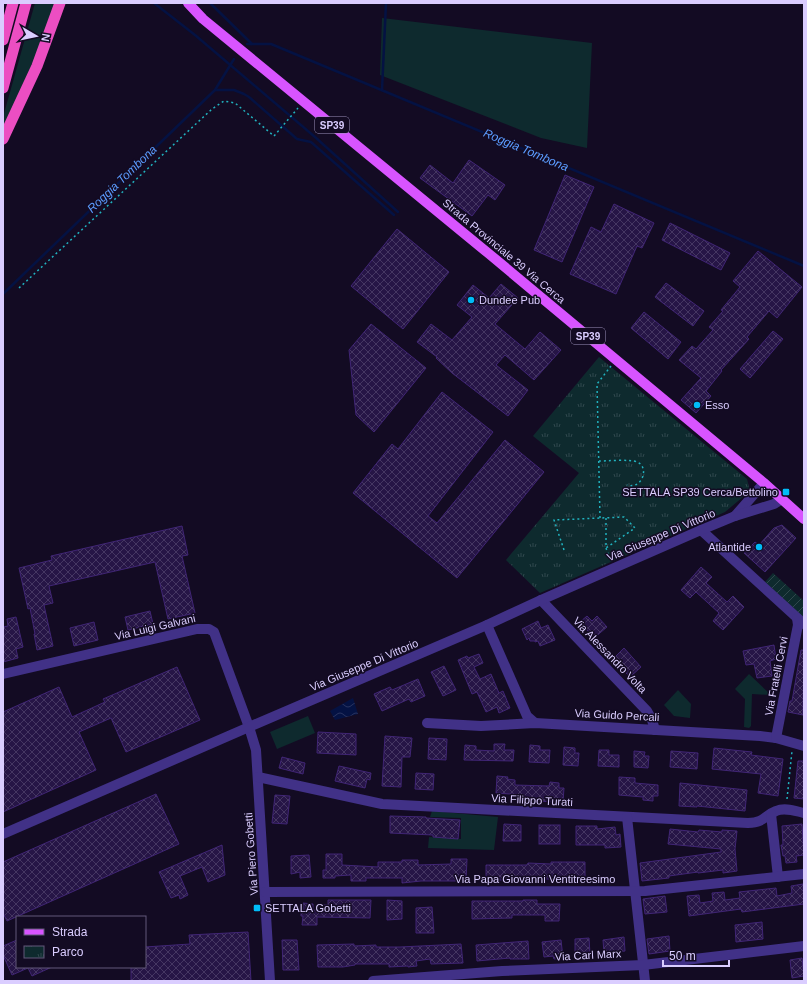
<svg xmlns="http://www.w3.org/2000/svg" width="807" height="984" viewBox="0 0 807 984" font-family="Arial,sans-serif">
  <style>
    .grass { fill: #0e2a2e }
    .park { fill: url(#park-tufts) }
    .garden { fill: url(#garden-furrows) }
    .water { fill: url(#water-waves) }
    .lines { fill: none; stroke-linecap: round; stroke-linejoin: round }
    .stream { stroke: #041243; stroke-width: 2.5 }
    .building { fill: url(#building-cross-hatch); stroke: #402575 }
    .path { stroke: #21b2bf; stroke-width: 1.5; stroke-dasharray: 2 3; stroke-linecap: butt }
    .minor { stroke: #413187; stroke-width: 10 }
    .primary { stroke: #d854ff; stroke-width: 10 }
    .trunk { stroke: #ec4ec2; stroke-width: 11 }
    .poi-dot { fill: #00bcf8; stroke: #130b23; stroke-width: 1.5 }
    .labels { text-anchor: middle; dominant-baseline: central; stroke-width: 3; stroke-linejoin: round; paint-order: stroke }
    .shield { fill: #130b23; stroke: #9e93bd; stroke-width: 1 }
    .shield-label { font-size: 10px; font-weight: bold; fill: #dacdff }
    .street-label { font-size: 11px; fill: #dacdff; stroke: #130b23 }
    .poi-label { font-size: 11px; fill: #dacdff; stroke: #130b23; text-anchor: start }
    .water-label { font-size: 12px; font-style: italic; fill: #5b9cff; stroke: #130b23 }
  </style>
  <defs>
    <pattern id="park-tufts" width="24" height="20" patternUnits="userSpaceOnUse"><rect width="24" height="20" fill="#0e2a2e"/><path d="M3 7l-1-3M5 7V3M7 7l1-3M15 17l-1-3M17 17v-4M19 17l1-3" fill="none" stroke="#30484d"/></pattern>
    <pattern id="garden-furrows" width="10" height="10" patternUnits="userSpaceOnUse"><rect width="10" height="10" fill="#0e2a2e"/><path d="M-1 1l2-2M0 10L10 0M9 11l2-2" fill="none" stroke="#30484d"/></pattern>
    <pattern id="water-waves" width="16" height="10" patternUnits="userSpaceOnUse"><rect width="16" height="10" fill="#041243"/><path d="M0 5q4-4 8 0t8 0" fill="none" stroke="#28335f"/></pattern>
    <pattern id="building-cross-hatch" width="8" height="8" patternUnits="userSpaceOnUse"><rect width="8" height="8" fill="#261546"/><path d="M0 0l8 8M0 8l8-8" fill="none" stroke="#453662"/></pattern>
  </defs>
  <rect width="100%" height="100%" fill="#130b23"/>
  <g class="grass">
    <polygon points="35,3 56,3 36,57 3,128 3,117"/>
    <polygon points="382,18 592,43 587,148 541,138 380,75"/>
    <polygon points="749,674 771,695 752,694 751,726 749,728 744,727 745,699 735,689"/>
    <polygon points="678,690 691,704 690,718 674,716 664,705"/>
    <polygon points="308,716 315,733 277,749 270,732"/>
    <polygon points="432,811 498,817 494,850 428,848 429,837 461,839 461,818 430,817"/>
  </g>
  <polygon class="park" points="599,357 747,479 750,491 725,512 540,593 506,560 579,473 533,436"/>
  <polygon class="garden" points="773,573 804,601 804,618 765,582"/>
  <polygon class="water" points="353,698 358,714 335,720 330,711"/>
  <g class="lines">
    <g class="stream">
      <polyline points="154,3 195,35 315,137 398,212"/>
      <polyline points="210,3 252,44"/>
      <polyline points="247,44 271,44 804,266"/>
      <polyline points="215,90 234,90 244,94 249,97 297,139 311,142 394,215"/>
      <polyline points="382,90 386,3"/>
      <polyline points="3,294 215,90 234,59"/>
    </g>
  </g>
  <g class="building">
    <polygon points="469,160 505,185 495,200 488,195 472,216 420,178 430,165 453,183"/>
    <polygon points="565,175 594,187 562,262 534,250"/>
    <polygon points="614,204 654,223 642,248 637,246 616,294 570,274 591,227 601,232"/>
    <polygon points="670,223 730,253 721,270 662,240"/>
    <polygon points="397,229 449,272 403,329 351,286"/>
    <polygon points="758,251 802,287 777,318 769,311 747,337 749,339 721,370 722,371 706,391 711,396 696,413 681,400 701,378 679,360 692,346 696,349 713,330 709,327 723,311 721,310 740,287 733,281"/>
    <polygon points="666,283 704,311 693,326 655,297"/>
    <polygon points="501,284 518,298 495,324 525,349 540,332 561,350 534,380 505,355 496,365 528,390 508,416 452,373 436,358 437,357 417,342 431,324 452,340 472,317 457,305 473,285 489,298"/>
    <polygon points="644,312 681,342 668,359 631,328"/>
    <polygon points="371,324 426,368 374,432 356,415 349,350"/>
    <polygon points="773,331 783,339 750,378 740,369"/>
    <polygon points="442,392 493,432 428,516 437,523 505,440 544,472 457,578 353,493 392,444 398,449"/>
    <polygon points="782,525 796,538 765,572 744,553 755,542 759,545 774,528"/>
    <polygon points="182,526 188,555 182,556 195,613 168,619 155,562 49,586 53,603 44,605 53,646 37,650 34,634 35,634 30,608 28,609 19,568 52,560 51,556"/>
    <polygon points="701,567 712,577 706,583 727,602 733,596 744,607 723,630 713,621 719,613 696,592 690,598 681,590"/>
    <polygon points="150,611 153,624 128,630 125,617"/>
    <polygon points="587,616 592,621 597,616 607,627 594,638 580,622"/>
    <polygon points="16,617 23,647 16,649 18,658 3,662 3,627 8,626 7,619"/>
    <polygon points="538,621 541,628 548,625 555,640 540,646 538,641 535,642 535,641 530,641 529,638 527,640 522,629"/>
    <polygon points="94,622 98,640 74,646 70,628"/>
    <polygon points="774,645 776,659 770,661 772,676 757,678 754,664 746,665 743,651"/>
    <polygon points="624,648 641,667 630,677 613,659"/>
    <polygon points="801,650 804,650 803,715 788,712 790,701 792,701"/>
    <polygon points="479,654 483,663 474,667 480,679 491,674 499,693 503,691 510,708 499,713 497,707 486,712 477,692 472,694 458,660 467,656 468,658"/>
    <polygon points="444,666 456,690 443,696 431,672"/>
    <polygon points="177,667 200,720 126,752 111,718 79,732 96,770 3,812 3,712 59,687 72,717 105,702 103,699"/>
    <polygon points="418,679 425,696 411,702 409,699 382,711 374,694 390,687 392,690"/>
    <polygon points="318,732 356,734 356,755 317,753"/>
    <polygon points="385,736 412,738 410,757 402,757 401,787 382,786"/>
    <polygon points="429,738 447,739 446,760 428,759"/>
    <polygon points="494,744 505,744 504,750 514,750 513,761 464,760 465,745 476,746 476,750 494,751"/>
    <polygon points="530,745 540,746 540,750 550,750 549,763 529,762"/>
    <polygon points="564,747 575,748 575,753 579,753 578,766 563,765"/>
    <polygon points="714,748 752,752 751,755 783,759 778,796 758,793 761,774 712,769"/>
    <polygon points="599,750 609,750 609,755 619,755 619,767 598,766"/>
    <polygon points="634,751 645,752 644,756 649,756 648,768 634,767"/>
    <polygon points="671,751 698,753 697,769 670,767"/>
    <polygon points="282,757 305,763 303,774 279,768"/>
    <polygon points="798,761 804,761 804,799 794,798"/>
    <polygon points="339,766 371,773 370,780 367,779 365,788 335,781"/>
    <polygon points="416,773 434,774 433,790 415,789"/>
    <polygon points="497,776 508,777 507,779 515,780 515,785 549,786 550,782 559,783 559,788 564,788 563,802 524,801 524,795 496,793"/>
    <polygon points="619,777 635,778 635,783 658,785 658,796 653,796 653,801 643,800 643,797 619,795"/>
    <polygon points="680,783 747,790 745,811 697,806 697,807 679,806"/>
    <polygon points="156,794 179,844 7,921 3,913 3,862"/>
    <polygon points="275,795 290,796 287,824 272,823"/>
    <polygon points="390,816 426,817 426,818 460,820 458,839 433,837 433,835 390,833"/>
    <polygon points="504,824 521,825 521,841 503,841"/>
    <polygon points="802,824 804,855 796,856 797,862 786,863 785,856 783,856 781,845 783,845 782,826"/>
    <rect x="539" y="825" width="21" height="19"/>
    <polygon points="576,826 597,826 597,829 615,827 616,835 620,834 621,847 605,848 605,845 576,845"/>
    <polygon points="670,829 698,832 699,830 722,832 722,830 737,831 735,849 737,871 723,873 723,870 698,873 698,872 669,876 669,878 642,881 640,863 721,852 721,849 668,844"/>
    <polygon points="222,845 225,875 208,882 202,867 180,876 188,895 180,899 179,895 171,898 159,872"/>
    <polygon points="326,854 342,854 342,865 378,867 378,862 402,862 402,860 418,860 418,865 451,864 451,859 467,859 466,881 421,881 402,883 402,878 366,878 366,881 351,881 351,875 335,876 335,878 323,878 323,870 326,870"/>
    <polygon points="309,855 311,877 300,878 300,872 291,874 291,856"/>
    <polygon points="551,862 585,862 585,879 543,879 543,882 527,881 527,880 486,880 486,865 527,865 528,863 551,864"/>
    <polygon points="803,884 804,904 742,912 741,909 689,916 687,896 699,895 700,903 713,901 712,893 724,892 725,900 740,898 739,892 776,888 777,896 792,893 791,886"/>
    <polygon points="665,896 667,912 645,914 643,899"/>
    <polygon points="328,900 371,900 370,918 317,917 317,925 302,925 303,916 301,916 301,911 303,911 303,903 313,904 313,910 323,910 323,905 328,905"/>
    <polygon points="387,900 402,901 402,919 387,920"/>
    <polygon points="523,900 537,900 537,904 560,904 559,921 545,921 545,915 512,915 512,918 472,919 472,901 523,901"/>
    <polygon points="432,907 434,933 416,933 416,908"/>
    <polygon points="762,922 763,939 736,942 735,925"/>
    <polygon points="248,932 251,981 131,981 131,967 145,967 145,947 190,944 189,935"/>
    <polygon points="669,936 670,951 649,954 647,939"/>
    <polygon points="624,937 625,951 604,953 603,940"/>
    <polygon points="589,938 590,954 575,954 575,939"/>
    <polygon points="17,940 17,967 52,967 32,976 28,968 12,975 3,955 3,946"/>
    <polygon points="282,940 297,940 299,970 283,970"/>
    <polygon points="561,940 563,958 554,959 553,956 544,957 542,942"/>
    <polygon points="528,941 529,959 510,959 510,958 477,961 476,945"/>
    <polygon points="354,944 354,946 376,945 376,947 400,947 461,944 463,963 431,964 430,959 416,961 417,966 408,967 408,966 389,967 389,964 355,964 355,965 343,967 318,967 317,945"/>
    <polygon points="802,958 804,976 792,978 790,960"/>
  </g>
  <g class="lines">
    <g class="path">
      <polyline points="19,288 212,109 224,101 235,103 274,136 298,108"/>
      <path d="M599,461C607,461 631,459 637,462C650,467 642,490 627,485"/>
      <polyline points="600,518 597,384 611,366"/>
      <polyline points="606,518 606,548 610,559"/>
      <polyline points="564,550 554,520 624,517 635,528 606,548"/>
      <polyline points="787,799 792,751"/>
    </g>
    <g class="minor">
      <polyline points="735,516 764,483"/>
      <polyline points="701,530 804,624"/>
      <polyline points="541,600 647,711 652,720 655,730"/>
      <polyline points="487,625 527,716 535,723"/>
      <polyline points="3,674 197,629 209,629 214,632 249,727 256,750 270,981"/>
      <polyline points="427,723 481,726 535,723 760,736 776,738 804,746"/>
      <polyline points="776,738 796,635 798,625 797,618"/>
      <path d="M258,777L382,804L748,823C766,822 763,816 776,811C785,807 795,811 804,813"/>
      <polyline points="771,814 778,877"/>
      <polyline points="627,817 645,981"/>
      <polyline points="3,834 249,727 487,625 541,600 701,530 735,516 774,504 782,499"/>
      <polyline points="265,892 645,891 804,874"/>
      <polyline points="373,981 502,971 643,965 804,946"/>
    </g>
    <polyline class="primary" points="188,3 203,19 488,253 764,483 804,519"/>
    <g class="trunk">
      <polyline points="3,40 13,3"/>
      <polyline points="3,88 26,3"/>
      <polyline points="3,139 37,66 60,3"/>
    </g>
  </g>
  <g class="poi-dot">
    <circle cx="471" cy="300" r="4"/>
    <circle cx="697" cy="405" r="4"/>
    <rect x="782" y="488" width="8" height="8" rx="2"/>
    <circle cx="759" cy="547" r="4"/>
    <rect x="253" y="904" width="8" height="8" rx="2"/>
  </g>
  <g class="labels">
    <g class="shield">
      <rect x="315" y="117" width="34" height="16" rx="3"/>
      <rect x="571" y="328" width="34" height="16" rx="3"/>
    </g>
    <g class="shield-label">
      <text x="332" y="125">SP39</text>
      <text x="588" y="336">SP39</text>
    </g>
    <g class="street-label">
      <text transform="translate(504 251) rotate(40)">Strada Provinciale 39 Via Cerca</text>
      <text transform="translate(661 535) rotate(-23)">Via Giuseppe Di Vittorio</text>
      <text transform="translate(155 627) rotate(-13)">Via Luigi Galvani</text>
      <text transform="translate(610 655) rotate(46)">Via Alessandro Volta</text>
      <text transform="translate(364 665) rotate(-23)">Via Giuseppe Di Vittorio</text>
      <text transform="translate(776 676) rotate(-79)">Via Fratelli Cervi</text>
      <text transform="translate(617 715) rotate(3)">Via Guido Percali</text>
      <text transform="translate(532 800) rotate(3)">Via Filippo Turati</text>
      <text transform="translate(251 854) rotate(-94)">Via Piero Gobetti</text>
      <text x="535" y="879">Via Papa Giovanni Ventitreesimo</text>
      <text transform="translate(588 955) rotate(-3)">Via Carl Marx</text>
    </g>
    <g class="poi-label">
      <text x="479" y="300">Dundee Pub</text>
      <text x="705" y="405">Esso</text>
      <text x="778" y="492" text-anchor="end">SETTALA SP39 Cerca/Bettolino</text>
      <text x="751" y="547" text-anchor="end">Atlantide</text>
      <text x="265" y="908">SETTALA Gobetti</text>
    </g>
    <g class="water-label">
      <text transform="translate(526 150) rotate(23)">Roggia Tombona</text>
      <text transform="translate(122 179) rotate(-44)">Roggia Tombona</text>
    </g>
  </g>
  <rect width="807" height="984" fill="none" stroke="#dacdff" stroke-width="8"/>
  <rect x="16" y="916" width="130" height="52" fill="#130b23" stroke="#63597b"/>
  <rect x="24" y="929" width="20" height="6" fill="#d854ff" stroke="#63597b"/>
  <text x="52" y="936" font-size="12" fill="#dacdff">Strada</text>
  <rect x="24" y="946" width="20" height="12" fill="url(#park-tufts)" stroke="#63597b"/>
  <text x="52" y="956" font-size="12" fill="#dacdff">Parco</text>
  <g transform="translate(36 36) rotate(99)" stroke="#130b23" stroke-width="3" paint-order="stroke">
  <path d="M0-3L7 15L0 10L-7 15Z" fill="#dacdff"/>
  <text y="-6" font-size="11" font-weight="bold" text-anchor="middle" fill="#dacdff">N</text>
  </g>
  <path d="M663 960v6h66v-6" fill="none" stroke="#dacdff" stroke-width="2"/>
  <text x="669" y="960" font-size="12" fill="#dacdff" stroke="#130b23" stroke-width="3" paint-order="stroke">50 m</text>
</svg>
